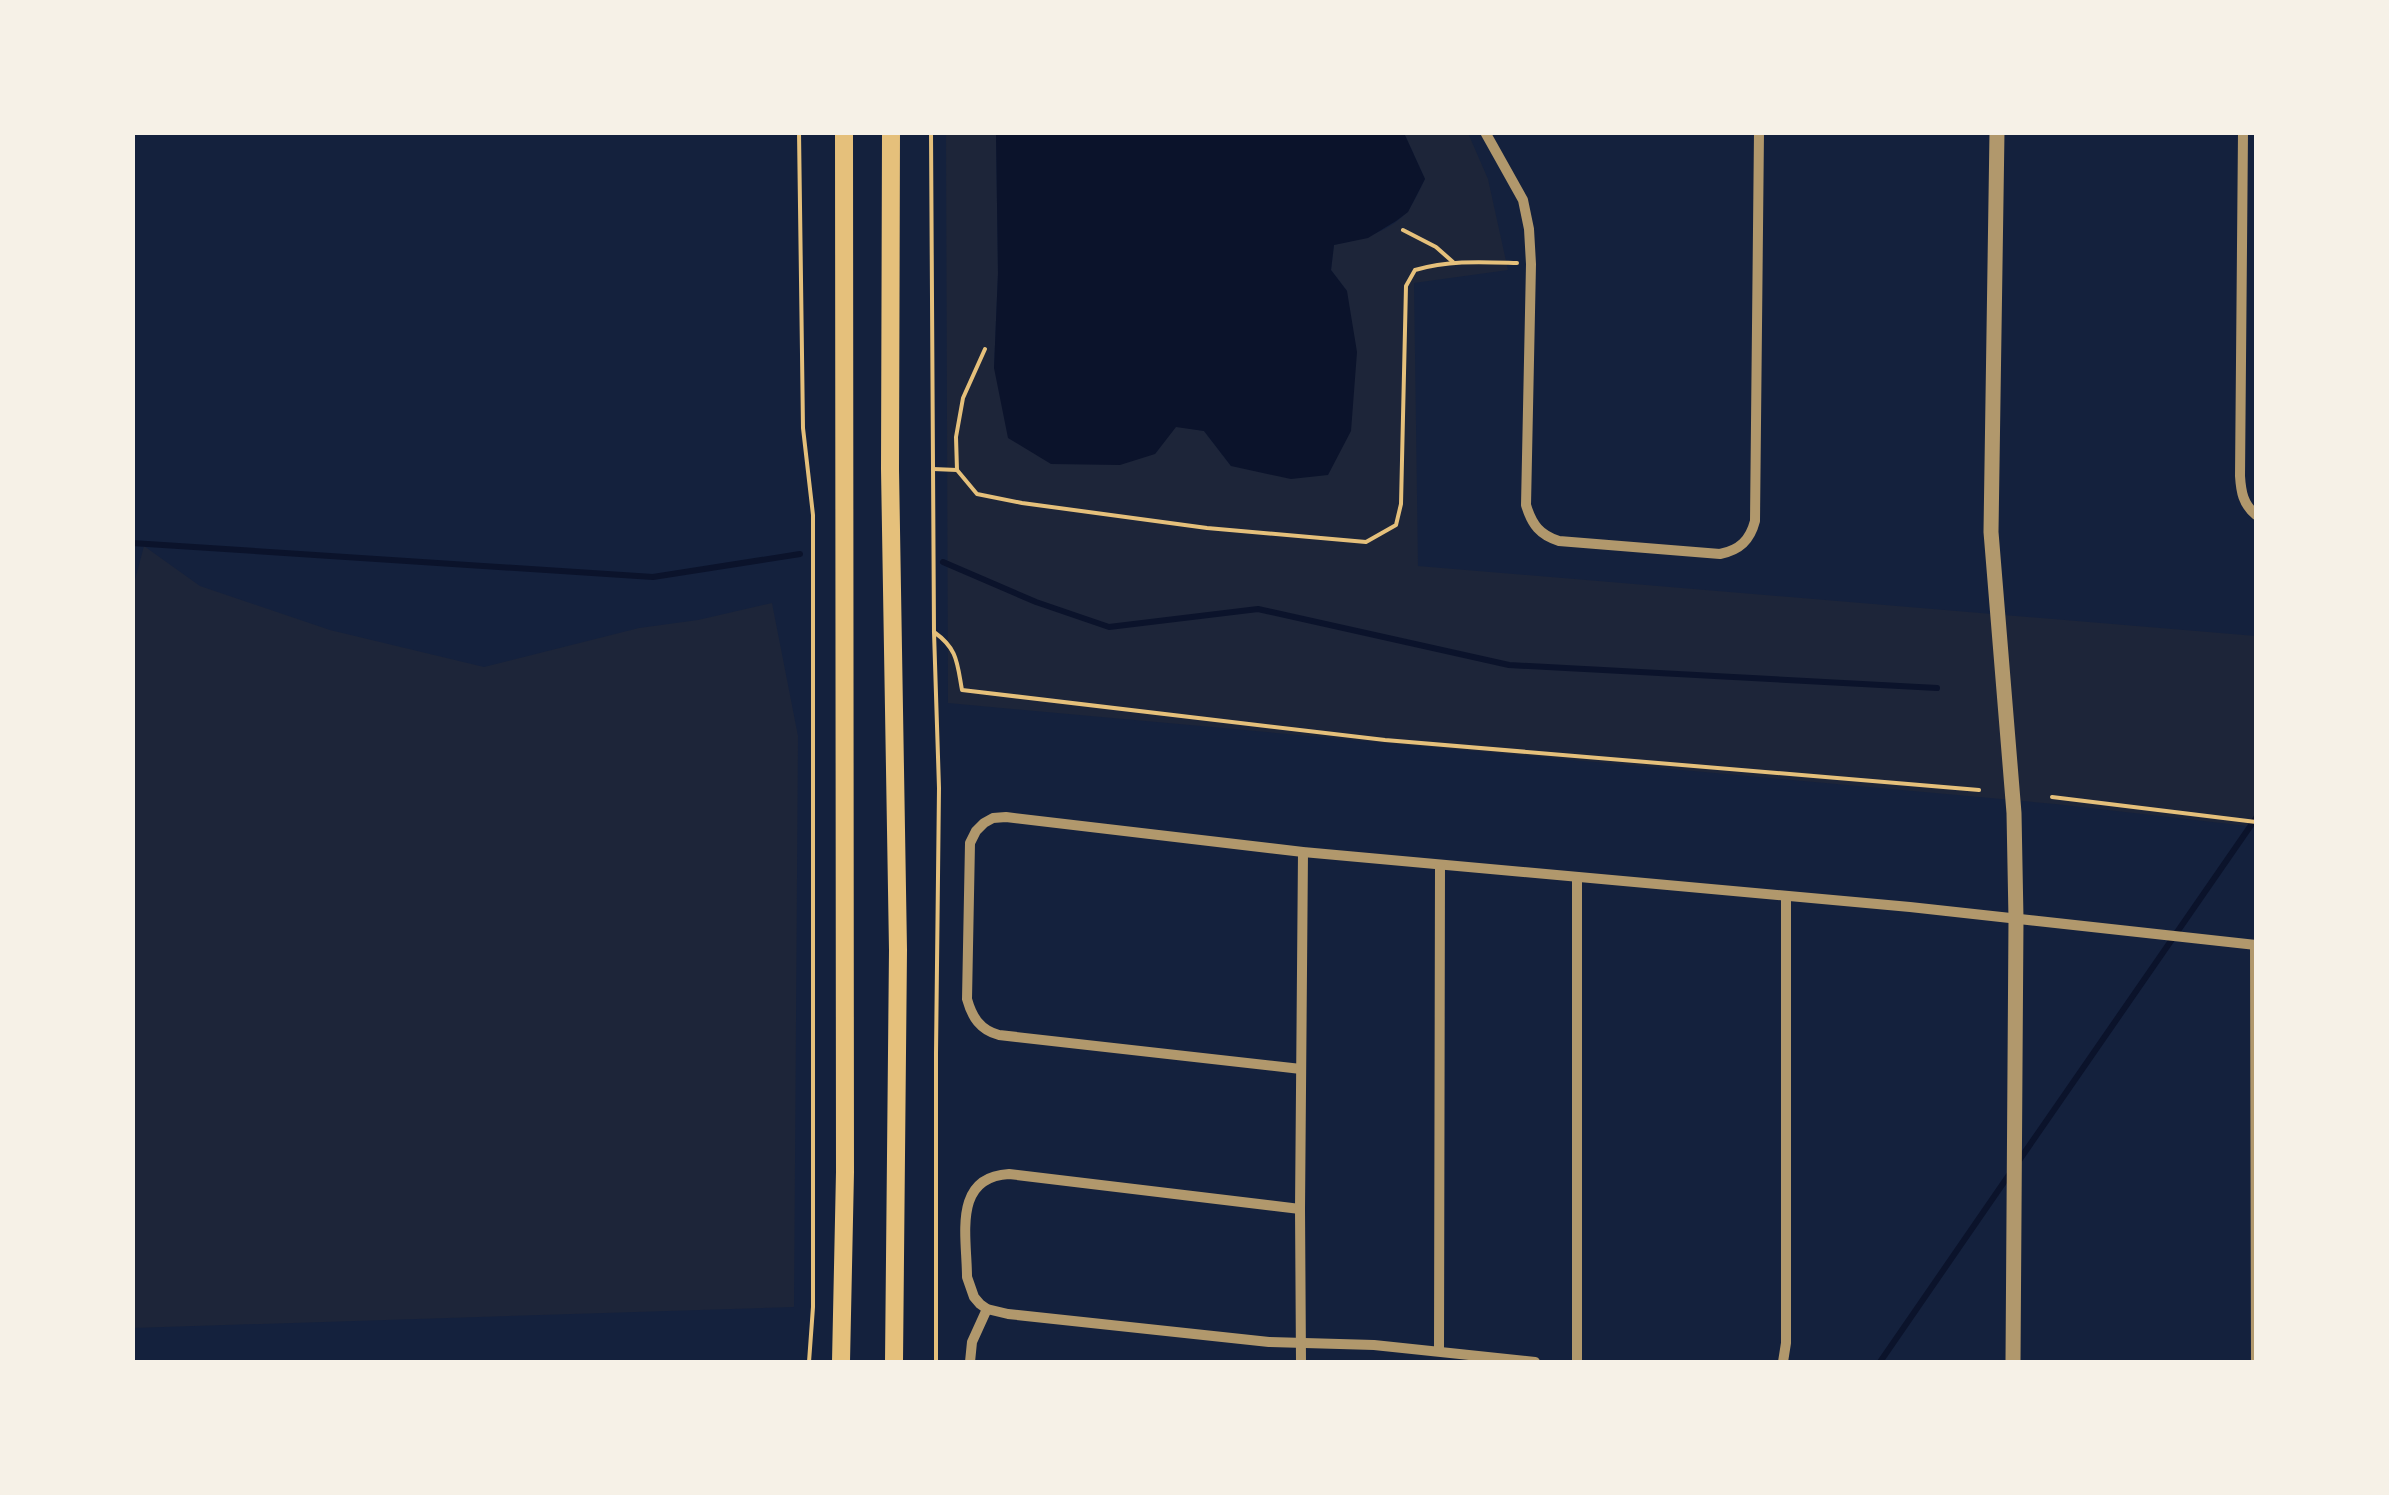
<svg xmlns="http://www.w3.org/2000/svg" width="2389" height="1495" viewBox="0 0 2389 1495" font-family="Lato,sans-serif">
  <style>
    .green { fill: #1d2539 }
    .water { fill: #0b132b }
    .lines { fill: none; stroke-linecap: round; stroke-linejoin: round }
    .stream { stroke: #0b132b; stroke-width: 6 }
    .path { stroke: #e5c07b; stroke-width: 4 }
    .minor { stroke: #b1986c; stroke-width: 10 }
    .tertiary { stroke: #b1986c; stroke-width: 15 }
    .secondary { stroke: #e5c07b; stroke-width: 18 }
  </style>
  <rect width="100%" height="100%" fill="#14213d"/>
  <g class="green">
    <path d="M946,133H996L998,273L994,368L1155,454L1176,426L1204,431L1231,466L1347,291L1331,270L1334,245C1360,239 1392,232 1409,209C1415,200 1420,189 1425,179L1404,133H1468L1488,179L1508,270L1414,283L1418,566L2256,636V827L2055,804L948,703Z"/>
    <polygon points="144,546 200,586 330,630 484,667 639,628 698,620 772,603 798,736 794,1307 133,1328 132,591"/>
  </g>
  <polygon class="water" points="996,133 1404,133 1425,179 1408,212 1396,221 1368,238 1334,245 1331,270 1347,291 1357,352 1351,431 1328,475 1291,479 1231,466 1204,431 1176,427 1155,454 1120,465 1051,464 1008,438 994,368 998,273"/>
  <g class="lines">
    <g class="stream">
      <polyline points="132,543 653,577 800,554"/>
      <polyline points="943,562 1036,602 1109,627 1258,609 1509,665 1937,688"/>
      <polyline points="2018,1162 2256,818"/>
      <polyline points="1880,1362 2011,1172"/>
    </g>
    <g class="path">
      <polyline points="799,132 803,428 813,515 813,1307 809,1362"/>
      <polyline points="931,132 934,632 939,788 936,1054 936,1362"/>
      <polyline points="1403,230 1436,247 1453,262"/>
      <path d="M985,349L963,398L956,437L957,470L977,494L1022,503L1207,528L1366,542L1396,525L1401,504L1406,286L1415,270C1450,260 1482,262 1517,263"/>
      <polyline points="933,469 957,470"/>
      <path d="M934,632C958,649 957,663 962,690L1385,740L1979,790"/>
      <polyline points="2052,797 2256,822"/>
    </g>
    <g class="minor">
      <path d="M1485,132L1523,200L1529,229L1531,264L1526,505C1532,525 1540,535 1559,541L1720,554C1740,550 1750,540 1755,521L1759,132"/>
      <path d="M2243,132L2240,476C2241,492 2243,504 2256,515"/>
      <polyline points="2255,945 2256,1362"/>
      <path d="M1301,1069L999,1035C980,1030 972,1017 967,999L970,843L976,831L984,823L993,818L1006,817L1303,852L1910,907L2256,945"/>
      <path d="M1300,1209L1009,1174C952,1177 967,1237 967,1277L974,1297L980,1304L987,1309L1008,1314L1269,1342L1374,1345L1535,1362"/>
      <polyline points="1439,1351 1440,866"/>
      <polyline points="970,1362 972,1342 987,1309"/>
      <polyline points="1301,1362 1300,1209 1303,852"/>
      <polyline points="1577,1362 1577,877"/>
      <polyline points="1783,1362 1786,1343 1786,896"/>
    </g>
    <polyline class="tertiary" points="1997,132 1991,532 2014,813 2016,919 2013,1362"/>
    <g class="secondary">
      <polyline points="891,132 890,469 898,950 894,1362"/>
      <polyline points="841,1362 845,1172 844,132"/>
    </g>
  </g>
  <rect width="2389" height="1495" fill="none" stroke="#f6f1e7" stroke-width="270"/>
</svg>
